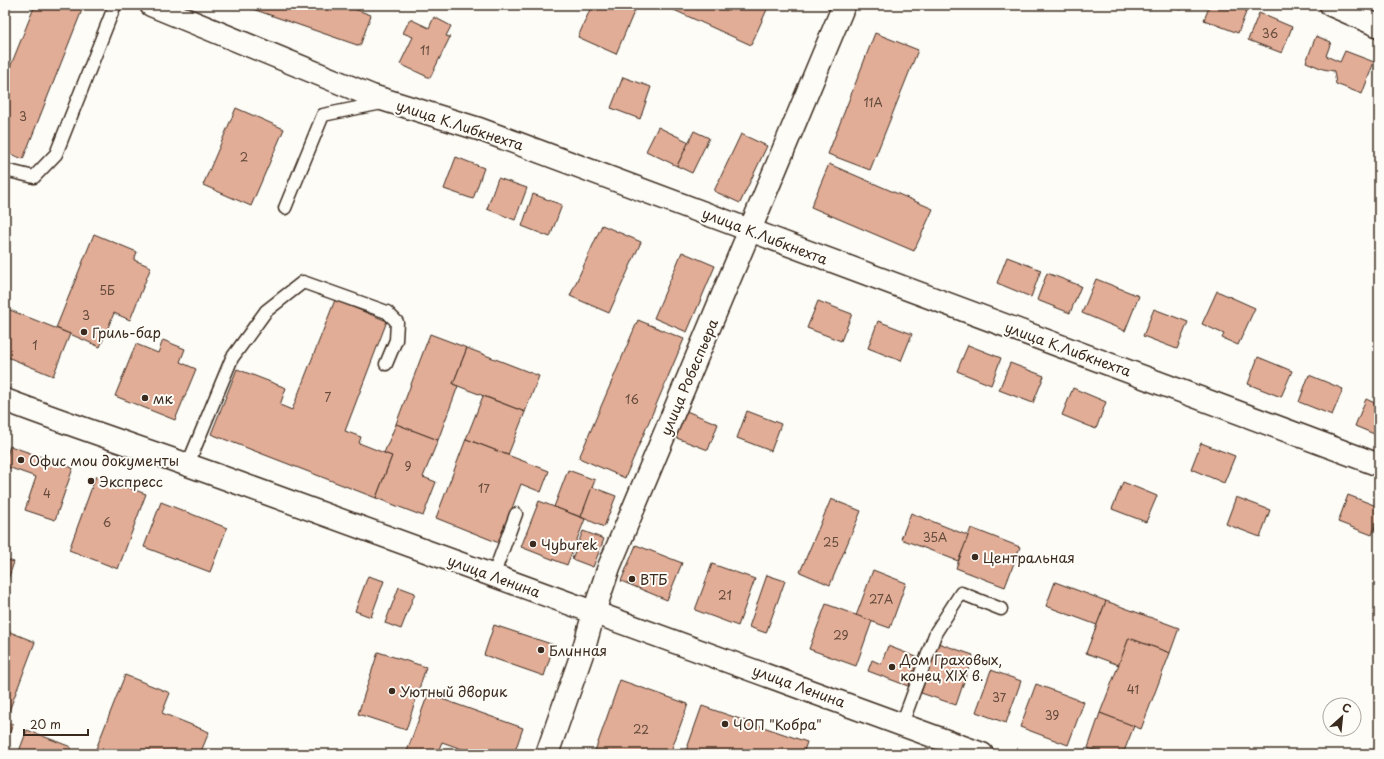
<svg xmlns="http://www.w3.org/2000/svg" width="1384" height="759" viewBox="0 0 1384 759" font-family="'Playpen Sans',sans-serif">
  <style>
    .building { fill: #e2ad97; stroke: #3b2a1e }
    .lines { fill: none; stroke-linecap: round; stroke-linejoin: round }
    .service-casing { stroke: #3b2a1e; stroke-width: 15 }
    .minor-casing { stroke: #3b2a1e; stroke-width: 25 }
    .secondary-casing { stroke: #3b2a1e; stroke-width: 25 }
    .service { stroke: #fdfcf7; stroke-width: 12 }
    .minor { stroke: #fdfcf7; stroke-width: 22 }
    .secondary { stroke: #fdfcf7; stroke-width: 22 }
    .poi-dot { fill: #3b2a1e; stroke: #fdfcf7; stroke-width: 1.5 }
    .labels { text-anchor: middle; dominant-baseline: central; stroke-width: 4; stroke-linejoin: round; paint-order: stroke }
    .number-label { font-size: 12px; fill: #654b3c }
    .street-label { font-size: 14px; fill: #3b2a1e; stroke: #fdfcf7 }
    .poi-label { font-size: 14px; fill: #3b2a1e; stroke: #fdfcf7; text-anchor: start }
  </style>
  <rect width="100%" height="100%" fill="#fdfcf7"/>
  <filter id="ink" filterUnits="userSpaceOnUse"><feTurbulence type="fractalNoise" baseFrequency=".025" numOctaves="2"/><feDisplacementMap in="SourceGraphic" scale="8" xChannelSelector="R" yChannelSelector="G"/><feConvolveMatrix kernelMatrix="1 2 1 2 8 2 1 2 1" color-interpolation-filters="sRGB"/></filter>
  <g filter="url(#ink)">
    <g class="building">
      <polygon points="35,5 84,5 23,159 5,152 5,80"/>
      <polygon points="241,5 343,5 371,15 360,46"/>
      <polygon points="592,5 637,5 616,54 578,37"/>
      <polygon points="663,5 769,5 751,45"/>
      <polygon points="1167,5 1183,5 1181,10"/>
      <polygon points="1210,5 1244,5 1248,7 1238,33 1204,20"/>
      <polygon points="1259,13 1292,27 1282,53 1248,40"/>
      <polygon points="434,17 451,26 446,36 450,37 430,78 400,64 413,37 403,33 410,19 429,28"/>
      <polygon points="875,33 918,50 870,170 828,154"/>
      <polygon points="1316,36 1331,42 1326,56 1340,62 1345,51 1374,62 1362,94 1336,84 1334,71 1323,69 1306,62"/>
      <polygon points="623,77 651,87 640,119 611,108"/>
      <polygon points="236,108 284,129 251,206 203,185"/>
      <polygon points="658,127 689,142 677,166 646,151"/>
      <polygon points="694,131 709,138 692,173 677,166"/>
      <polygon points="741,134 767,146 740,203 714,191"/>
      <polygon points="456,157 484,168 473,199 444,189"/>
      <polygon points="829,164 933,209 914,251 811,207"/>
      <polygon points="498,178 527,188 515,220 487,209"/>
      <polygon points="533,194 562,205 550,237 522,226"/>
      <polygon points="602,225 641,242 609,313 570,296"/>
      <polygon points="94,234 137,252 134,260 151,267 130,320 114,313 100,347 56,328"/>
      <polygon points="682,252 715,266 687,332 654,318"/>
      <polygon points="1007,257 1041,270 1031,297 997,283"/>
      <polygon points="1047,273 1081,286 1070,313 1037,300"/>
      <polygon points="1096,279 1139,296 1125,331 1082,313"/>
      <polygon points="1217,291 1255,308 1238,345 1222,338 1224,334 1202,324"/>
      <polygon points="335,300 387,321 345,431 361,437 359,443 392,456 376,498 211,434 237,369 286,388 280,405 292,410"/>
      <polygon points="818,301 852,314 841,341 807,328"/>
      <polygon points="5,308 70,334 53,376 5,356"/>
      <polygon points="1154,309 1188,322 1177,349 1143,336"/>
      <polygon points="638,320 684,339 625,478 579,458"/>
      <polygon points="878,321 912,334 901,361 868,348"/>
      <polygon points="430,334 467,348 453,384 458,386 438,440 396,424"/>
      <polygon points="163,340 185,349 180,362 196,369 175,420 115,396 136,344 158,353"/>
      <polygon points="968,345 1001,358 991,385 957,371"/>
      <polygon points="467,348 539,376 525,412 453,384"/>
      <polygon points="1258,357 1292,371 1281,397 1248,384"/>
      <polygon points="1010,363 1044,376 1033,403 999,390"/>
      <polygon points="1309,375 1343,389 1332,415 1299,402"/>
      <polygon points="1073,388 1106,402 1096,429 1062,415"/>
      <polygon points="483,396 525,412 508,455 466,439"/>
      <polygon points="1366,399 1379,405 1379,436 1355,426"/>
      <polygon points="684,410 718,424 708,450 674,437"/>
      <polygon points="747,411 781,424 771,451 737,438"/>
      <polygon points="396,424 438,440 423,477 436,482 423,516 376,498 392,456 384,453"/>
      <polygon points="466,439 549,471 541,492 521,484 499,543 436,518"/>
      <polygon points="1201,443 1235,456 1224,483 1191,469"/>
      <polygon points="10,446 73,468 55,520 25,510 36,477 5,466 5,461"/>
      <polygon points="568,470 595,480 581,517 554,507"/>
      <polygon points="96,476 146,494 118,569 69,550"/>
      <polygon points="1123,482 1157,496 1146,522 1112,509"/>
      <polygon points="592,487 616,496 604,527 581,517"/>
      <polygon points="1348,495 1379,507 1379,516 1372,535 1338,522"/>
      <polygon points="1236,497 1270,510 1260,537 1226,524"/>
      <polygon points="831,499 861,511 830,585 800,572"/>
      <polygon points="539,501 585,519 567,565 521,547"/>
      <polygon points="161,502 227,528 210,572 144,547"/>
      <polygon points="911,513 969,536 958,561 901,539"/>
      <polygon points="971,528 1020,547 1005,587 956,568"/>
      <polygon points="583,531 604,539 593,567 572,559"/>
      <polygon points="636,545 682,563 667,600 621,581"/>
      <polygon points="5,559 14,562 5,588"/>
      <polygon points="712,564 755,579 738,626 695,610"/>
      <polygon points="873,570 906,583 890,628 856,616"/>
      <polygon points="767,575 785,581 766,633 749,627"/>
      <polygon points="368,576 384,581 371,617 355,611"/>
      <polygon points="1055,582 1106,601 1097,625 1046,606"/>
      <polygon points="399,587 415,593 401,629 385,623"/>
      <polygon points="1106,601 1179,628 1170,653 1129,638 1119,665 1086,653"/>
      <polygon points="826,604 872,621 856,666 809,649"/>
      <polygon points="494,625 554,645 544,676 484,655"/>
      <polygon points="5,630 35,642 9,711 5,710"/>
      <polygon points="1129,638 1170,653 1141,729 1100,713"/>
      <polygon points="938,643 973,655 956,705 921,693"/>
      <polygon points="888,646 919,658 908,686 868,671 872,660 881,664"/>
      <polygon points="378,652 426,667 406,730 358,714"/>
      <polygon points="991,670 1021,681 1006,723 976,712"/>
      <polygon points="125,675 170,693 162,713 209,732 200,754 94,754"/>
      <polygon points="620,680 688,704 670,754 594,754"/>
      <polygon points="1036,684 1084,702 1068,745 1020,727"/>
      <polygon points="428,694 523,728 514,754 476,754 442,742 437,754 406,754"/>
      <polygon points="702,706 807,742 803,754 685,754"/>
      <polygon points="1100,713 1134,726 1123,754 1105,754 1088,748"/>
      <polygon points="5,722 13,724 5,745"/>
      <polygon points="27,730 71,747 68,754 18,754"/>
    </g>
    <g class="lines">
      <g class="service-casing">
        <g id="service">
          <polyline points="5,170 34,177 56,154 115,5"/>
          <polyline points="285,208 323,115 382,103"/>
          <polyline points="188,464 232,358 266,311 303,282 387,312 397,322 396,340 386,364"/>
          <polyline points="493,576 516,514"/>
          <polyline points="902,724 936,632 961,593 1001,609"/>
        </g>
      </g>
      <g class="minor-casing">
        <g id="minor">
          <polyline points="151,5 372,96 479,129 1379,465"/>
          <polyline points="1331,5 1379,26"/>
          <polyline points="547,754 584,648 594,612 609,567 844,5"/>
        </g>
      </g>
      <g class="secondary-casing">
        <path id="secondary" d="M5,400C83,430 163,455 241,484C488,574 736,663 982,754"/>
      </g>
      <use href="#service" class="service"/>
      <use href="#minor" class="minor"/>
      <use href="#secondary" class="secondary"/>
    </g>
  </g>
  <g class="poi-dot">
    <circle cx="84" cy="332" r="4"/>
    <circle cx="145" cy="398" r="4"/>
    <circle cx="21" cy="460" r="4"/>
    <circle cx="91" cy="481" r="4"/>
    <circle cx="533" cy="544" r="4"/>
    <circle cx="975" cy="557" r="4"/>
    <circle cx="632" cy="579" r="4"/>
    <circle cx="541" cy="650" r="4"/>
    <circle cx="892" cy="667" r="4"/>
    <circle cx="392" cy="691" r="4"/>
    <circle cx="725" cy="724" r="4"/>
  </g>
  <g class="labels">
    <g class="number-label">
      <text x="1270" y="33">36</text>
      <text x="425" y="50">11</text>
      <text x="873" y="102">11А</text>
      <text x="23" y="116">3</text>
      <text x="244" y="157">2</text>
      <text x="107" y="290">5Б</text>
      <text x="86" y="315">3</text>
      <text x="35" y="345">1</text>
      <text x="328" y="397">7</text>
      <text x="632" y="399">16</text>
      <text x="408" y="466">9</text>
      <text x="484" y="488">17</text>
      <text x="47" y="493">4</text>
      <text x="107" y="522">6</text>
      <text x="935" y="537">35А</text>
      <text x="831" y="542">25</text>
      <text x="725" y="595">21</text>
      <text x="881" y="599">27А</text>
      <text x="841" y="635">29</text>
      <text x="1133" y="689">41</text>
      <text x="999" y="697">37</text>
      <text x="1052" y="715">39</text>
      <text x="641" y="729">22</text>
    </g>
    <g class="street-label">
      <text transform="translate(460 125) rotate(18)">улица К.Либкнехта</text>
      <text transform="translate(765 236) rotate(21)">улица К.Либкнехта</text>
      <text transform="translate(1068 349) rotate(20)">улица К.Либкнехта</text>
      <text transform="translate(689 377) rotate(-67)">улица Робеспьера</text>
      <text transform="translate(494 576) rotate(20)">улица Ленина</text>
      <text transform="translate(799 686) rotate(20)">улица Ленина</text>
    </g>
    <g class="poi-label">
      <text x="92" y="332">Гриль-бар</text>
      <text x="153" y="398">мк</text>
      <text x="29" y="460">Офис мои документы</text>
      <text x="99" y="481">Экспресс</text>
      <text x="541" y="544">Чуburek</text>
      <text x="983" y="557">Центральная</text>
      <text x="640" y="579">ВТБ</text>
      <text x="549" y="650">Блинная</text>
      <text x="900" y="659">Дом Граховых,<tspan x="900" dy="16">конец XIX в.</tspan></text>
      <text x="400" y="691">Уютный дворик</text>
      <text x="733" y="724">ЧОП "Кобра"</text>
    </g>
  </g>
  <rect width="1384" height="759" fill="none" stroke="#fdfcf7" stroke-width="20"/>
  <rect x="10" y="10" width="1364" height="739" fill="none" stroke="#3b2a1e" stroke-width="1.5" filter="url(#ink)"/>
  <g transform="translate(1342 717) rotate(27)"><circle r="19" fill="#fdfcf7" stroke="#afa8a0"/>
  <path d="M0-3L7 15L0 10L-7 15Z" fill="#3b2a1e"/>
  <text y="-6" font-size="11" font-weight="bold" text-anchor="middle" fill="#3b2a1e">С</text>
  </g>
  <path d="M24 729v6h64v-6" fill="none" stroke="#3b2a1e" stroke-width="2"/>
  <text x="30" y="729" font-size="12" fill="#3b2a1e" stroke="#fdfcf7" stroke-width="3" paint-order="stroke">20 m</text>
</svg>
